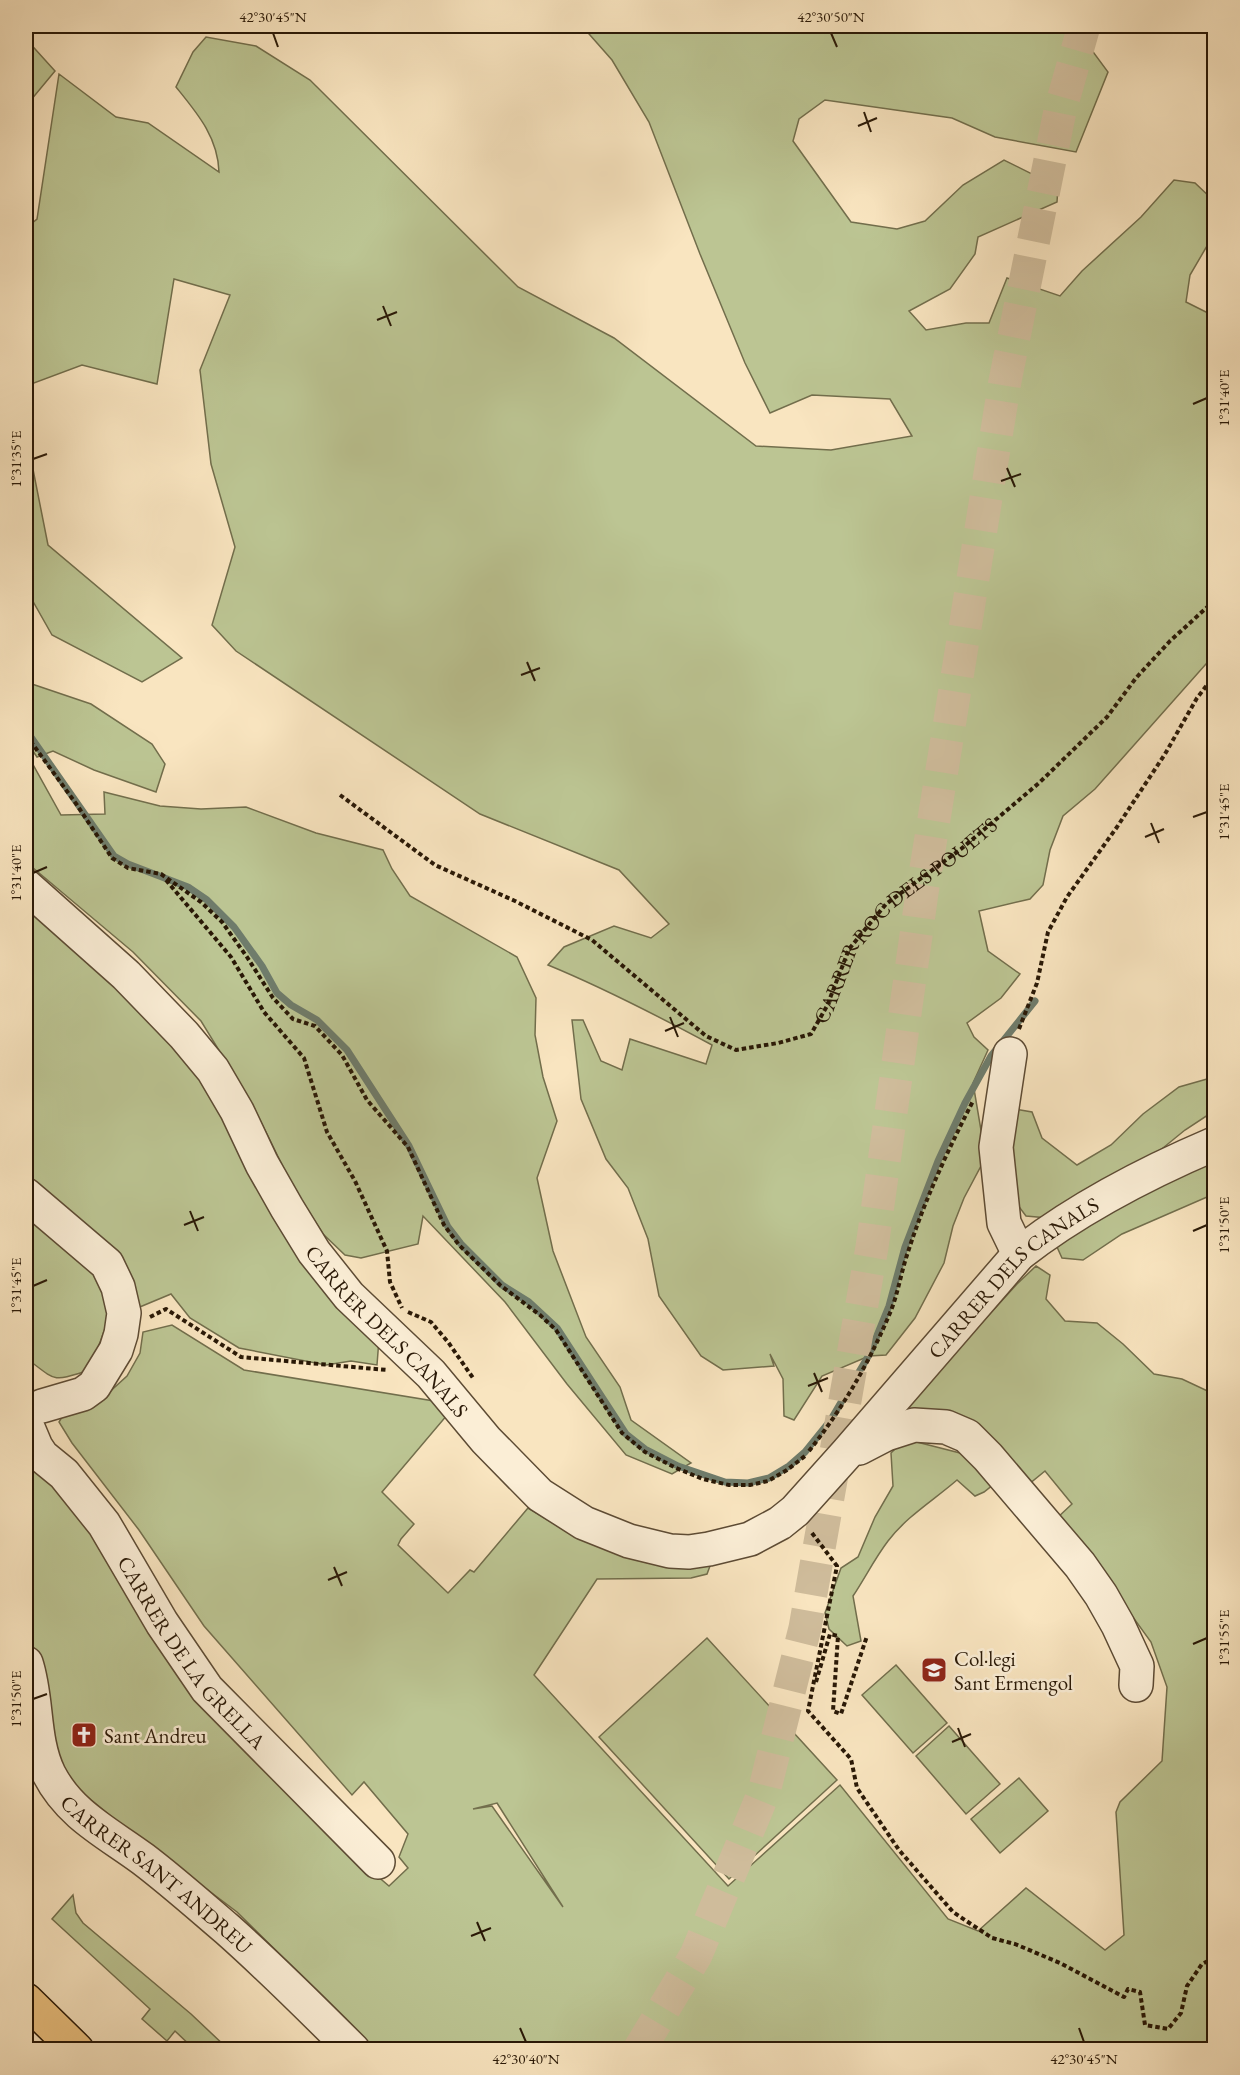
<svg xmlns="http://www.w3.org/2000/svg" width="1240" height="2075" viewBox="0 0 1240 2075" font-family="'EB Garamond',serif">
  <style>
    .green { fill: #bcc593; stroke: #726e4c; stroke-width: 1.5; fill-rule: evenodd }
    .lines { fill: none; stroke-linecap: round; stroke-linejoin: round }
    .stream { stroke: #6f7c6b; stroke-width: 7 }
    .major-tunnel { stroke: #cfbc9b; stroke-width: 33; stroke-dasharray: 33 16; stroke-linecap: butt }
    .minor-casing { stroke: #5d4b34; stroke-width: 36 }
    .major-casing { stroke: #291806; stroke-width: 36 }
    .path { stroke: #291806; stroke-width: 4; stroke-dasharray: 4.5 3; stroke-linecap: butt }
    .minor { stroke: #fbeed6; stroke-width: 33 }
    .major { stroke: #ecc280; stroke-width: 33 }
    .ticks { fill: none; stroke: #291806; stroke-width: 2 }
    .labels { text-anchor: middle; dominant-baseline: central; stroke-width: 5; stroke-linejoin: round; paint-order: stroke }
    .street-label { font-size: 21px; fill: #291806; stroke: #fbeed6 }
    .poi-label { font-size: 21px; fill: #291806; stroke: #fbeed6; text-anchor: start }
    .neatline { fill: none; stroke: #291806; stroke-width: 2 }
    .ticks-label { font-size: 15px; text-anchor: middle; fill: #291806 }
  </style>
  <rect width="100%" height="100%" fill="#f9e5c0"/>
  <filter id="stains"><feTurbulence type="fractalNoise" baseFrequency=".00333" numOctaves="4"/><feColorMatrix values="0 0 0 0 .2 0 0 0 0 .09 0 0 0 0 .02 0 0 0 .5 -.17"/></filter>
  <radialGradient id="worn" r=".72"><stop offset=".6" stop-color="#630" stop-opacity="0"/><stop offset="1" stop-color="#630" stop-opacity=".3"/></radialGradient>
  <g class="green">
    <path d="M582,26H1074L1108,72L1076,152L995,137L952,118L825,100L799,119L793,141L851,222L897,229L925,221L963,185L1004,160L1058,187L1057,202L978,237L975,254L950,289L909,311L926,330L966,323H989L1007,278L1060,296L1082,271L1141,217L1174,180L1195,183L1212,199L1214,234L1190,275L1186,302L1214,316V655L1095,789L1063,816L1050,850L1043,885L1030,899L979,911L988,951L1020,974L1001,998L967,1023L974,1037L988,1050L973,1083L982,1136V1164L964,1198L953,1226L944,1263L915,1318L886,1355L869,1356L822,1376L794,1420L784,1416L783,1379L770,1354L774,1366L723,1370L701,1356L659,1296L648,1239L628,1188L606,1159L581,1099L572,1020H583L601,1061L622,1070L630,1039L706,1064L712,1045C658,1016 604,988 548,965L564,947L614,926L651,938L669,924L619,870L480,814L236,651L212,625L235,547L211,464L200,370L230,295L174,279L157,384L82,365L26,386V228L37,219L59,74L116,117L148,123L219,172C218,137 197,113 176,87L193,52L206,37L256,46L310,80L518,287L614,338L756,446L831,450L912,436L890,399L812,395L770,413L745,363L700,254L649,122L612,60Z"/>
    <polygon points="26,39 55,71 26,106"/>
    <polygon points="26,434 48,545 182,658 142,682 52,635 26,589"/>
    <polygon points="26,682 91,704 152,744 165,764 156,792 94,770 53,751 37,757 26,741"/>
    <polygon points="26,752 61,815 105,814 104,792 160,806 201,809 246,807 316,833 383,850 392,869 410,896 517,957 536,998 535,1035 543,1077 557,1121 537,1178 553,1251 586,1337 620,1387 631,1420 691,1463 672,1474 626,1455 567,1384 505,1302 423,1216 418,1244 361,1258 345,1255 323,1234 292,1185 252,1104 201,1021 133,952 26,862"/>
    <polygon points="26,905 135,1001 184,1053 379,1339 377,1365 351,1361 326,1365 239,1348 190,1318 171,1294 135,1309 94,1232 26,1176"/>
    <polygon points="1214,1077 1214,1111 1185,1130 1147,1161 1048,1218 1026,1216 1011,1196 1007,1179 1015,1109 1032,1112 1042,1138 1077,1165 1111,1145 1143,1114 1179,1087"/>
    <polygon points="1214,1156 1214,1194 1122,1234 1083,1260 1062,1258 1057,1247 1093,1220"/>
    <path d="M26,1211L103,1279L112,1309L90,1370C51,1382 58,1382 26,1358Z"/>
    <path d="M1036,1266L1050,1275L1046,1299L1065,1321L1097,1323L1123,1344L1154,1374L1182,1379L1214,1394V2049H375L237,1912L123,1826L78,1789L57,1757L36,1660L26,1638V1461L38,1469L73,1506L362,1863L389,1886L408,1868L399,1857L408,1834L364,1782L352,1795L204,1626L139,1530L72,1443L59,1422L65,1412L106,1395L127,1376L140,1353L143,1332L172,1325L244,1370L440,1402L448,1414L382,1492L414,1524L401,1539L398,1545L448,1593L470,1570L474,1572L528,1508L561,1528L648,1563L710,1566L707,1574L691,1578L597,1579L534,1675L728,1886L840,1785L948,1919L978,1931L1026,1888L1105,1950L1124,1935L1116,1812L1120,1802L1162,1761L1167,1687L1151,1642L1096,1566L1057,1518L1072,1504L1045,1471L1029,1484L897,1416L1017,1284ZM497,1803L563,1907L492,1806L473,1809Z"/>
    <path d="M905,1439L960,1453L981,1464L994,1484L984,1492L975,1496L957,1480C934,1500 907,1516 888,1541C875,1558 865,1578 853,1596L861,1641L847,1646L829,1629L825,1613L841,1568L858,1557L875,1517L893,1486L891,1453Z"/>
    <polygon points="707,1638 837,1780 729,1879 599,1737"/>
    <polygon points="896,1665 947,1723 913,1753 862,1695"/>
    <polygon points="949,1726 1000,1784 966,1814 916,1756"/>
    <polygon points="1019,1778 1048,1811 1000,1853 971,1819"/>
    <polygon points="73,1895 76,1913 83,1923 191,2014 228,2049 194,2049 175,2031 167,2041 142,2019 150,2009 52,1919"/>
  </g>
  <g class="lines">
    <polyline class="stream" points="26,730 114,856 128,864 188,887 207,900 234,927 262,966 277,993 291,1005 317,1020 347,1050 409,1146 448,1227 461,1244 502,1285 529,1302 557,1328 626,1434 645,1449 678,1466 725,1482 748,1483 769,1478 789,1466 805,1452 830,1421 869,1355 889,1306 905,1247 938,1161 965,1103 991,1056 1035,1001"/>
    <polyline class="major-tunnel" points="639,2050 696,1955 764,1792 805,1628 872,1247 922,893 1005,381 1060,111 1084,26"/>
    <g class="minor-casing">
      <g id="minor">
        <path id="s2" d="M26,886L126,975L184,1035L213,1070L237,1111L262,1164L287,1208L314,1252L349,1296L431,1374L486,1440L540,1495L584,1523L629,1541L670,1551L689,1552L709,1549L750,1539L780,1523L795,1511L847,1453L1019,1254C1078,1208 1146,1173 1214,1144"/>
        <polyline points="1010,1054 996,1147 1004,1223 1019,1254"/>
        <polyline points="26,1195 107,1264 118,1287 124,1313 121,1334 116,1350 94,1386 83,1394 42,1406"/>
        <path id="s3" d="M28,1428L36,1447L42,1456L64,1474L104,1524L162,1623L207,1689L378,1862"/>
        <polyline points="859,1448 886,1434 914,1425 946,1427 967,1436 988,1457 1080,1565 1101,1595 1118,1625 1137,1666 1136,1685"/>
        <path id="s4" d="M26,1663C38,1699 32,1739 49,1774C70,1815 108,1833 143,1859C172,1881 200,1906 227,1929C270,1967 312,2009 353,2050"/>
      </g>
    </g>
    <g class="major-casing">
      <polyline id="major" points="26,2000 77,2050"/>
    </g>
    <g class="path">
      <polyline points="26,735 77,805 112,858 128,868 161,874 201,902 222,922 247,957 273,998 293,1019 315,1026 342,1055 367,1100 408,1147 444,1225 459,1245 500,1285 540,1315 556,1330 622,1433 645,1452 676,1468 703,1479 729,1485 750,1485 768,1481 787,1470 805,1456"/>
      <path id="s1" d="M340,795L435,865L515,901L592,940L706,1036L736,1050L778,1043L811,1034L827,1006L849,949L886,904L961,849L1039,783L1107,717L1136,678L1170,641L1214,601"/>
      <polyline points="166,880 231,957 264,1012 304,1058 327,1132 355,1181 387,1251 390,1282 402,1308"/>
      <polyline points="1019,1029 1037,983 1048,932 1067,897 1117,827 1165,754 1197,698 1214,676"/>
      <polyline points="408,1312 431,1322 448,1342 473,1378"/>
      <polyline points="150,1317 166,1309 241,1357 387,1370"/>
      <path d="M809,1451C843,1408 869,1363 890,1313C898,1294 901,1272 908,1252C925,1199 948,1150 973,1101"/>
      <polyline points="812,1533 837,1566 808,1711 851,1759 857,1788 899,1850 953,1912 992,1938 1015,1944 1060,1963 1124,1997 1128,1989 1140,1992 1145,2025 1168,2029 1181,2013 1187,1986 1202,1964 1214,1958"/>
      <polyline points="816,1682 830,1634 838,1636 833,1711 841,1714 867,1636"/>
    </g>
    <use href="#minor" class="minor"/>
    <use href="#major" class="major"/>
  </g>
  <path class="ticks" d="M273,33L278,47M831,33L837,47M864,112L871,132M858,126L877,118M383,306L391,326M377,320L397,312M1193,404L1207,398M33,459L47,454M1007,468L1015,487M1001,481L1021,474M527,662L535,681M521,675L540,668M1193,817L1207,812M1151,823L1159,843M1145,837L1164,829M33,873L47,867M670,1017L678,1037M665,1031L684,1023M190,1211L198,1231M184,1225L204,1217M1193,1231L1207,1225M33,1286L47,1280M814,1373L822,1392M808,1386L828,1378M334,1567L342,1586M328,1580L347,1572M1193,1644L1207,1638M33,1699L47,1694M958,1728L965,1747M952,1742L971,1734M477,1922L485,1941M471,1936L491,1928M520,2028L526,2042M1079,2028L1084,2042"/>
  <defs>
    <g id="school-square" transform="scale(1.35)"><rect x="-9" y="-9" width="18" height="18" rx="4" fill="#8f2418" stroke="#fbeed6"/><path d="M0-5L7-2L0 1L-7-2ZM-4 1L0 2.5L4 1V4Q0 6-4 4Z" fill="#fff"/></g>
    <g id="church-square" transform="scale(1.35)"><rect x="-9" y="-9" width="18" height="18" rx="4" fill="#8f2418" stroke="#fbeed6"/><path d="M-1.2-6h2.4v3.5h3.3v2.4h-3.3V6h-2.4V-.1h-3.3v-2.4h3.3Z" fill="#fff"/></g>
  </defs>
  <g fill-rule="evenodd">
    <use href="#school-square" x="934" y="1670"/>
    <use href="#church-square" x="84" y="1735"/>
  </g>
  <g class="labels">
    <g class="street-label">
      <text stroke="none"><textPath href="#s1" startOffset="702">CARRER ROC DELS POUETS</textPath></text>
      <text stroke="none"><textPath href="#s2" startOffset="1402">CARRER DELS CANALS</textPath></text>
      <text stroke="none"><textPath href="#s2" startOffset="579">CARRER DELS CANALS</textPath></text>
      <text stroke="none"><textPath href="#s3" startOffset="280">CARRER DE LA GRELLA</textPath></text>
      <text stroke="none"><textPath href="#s4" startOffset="262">CARRER SANT ANDREU</textPath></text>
    </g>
    <g class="poi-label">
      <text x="954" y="1658">Col·legi<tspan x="954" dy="24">Sant Ermengol</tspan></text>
      <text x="104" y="1735">Sant Andreu</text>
    </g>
  </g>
  <rect width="1240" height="2075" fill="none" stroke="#f9e5c0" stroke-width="66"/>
  <rect x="33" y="33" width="1174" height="2009" class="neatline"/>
  <g class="ticks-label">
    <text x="273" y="22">42°30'45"N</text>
    <text x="831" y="22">42°30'50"N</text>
    <text transform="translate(1224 398) rotate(-90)" y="5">1°31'40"E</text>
    <text transform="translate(16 459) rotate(-90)" y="5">1°31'35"E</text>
    <text transform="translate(1224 812) rotate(-90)" y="5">1°31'45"E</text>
    <text transform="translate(16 873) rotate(-90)" y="5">1°31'40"E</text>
    <text transform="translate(1224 1225) rotate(-90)" y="5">1°31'50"E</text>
    <text transform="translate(16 1286) rotate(-90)" y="5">1°31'45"E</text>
    <text transform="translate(1224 1638) rotate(-90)" y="5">1°31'55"E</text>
    <text transform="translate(16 1699) rotate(-90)" y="5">1°31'50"E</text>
    <text x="526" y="2064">42°30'40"N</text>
    <text x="1084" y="2064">42°30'45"N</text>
  </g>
  <rect width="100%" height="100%" filter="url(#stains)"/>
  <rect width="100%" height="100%" fill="url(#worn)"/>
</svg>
